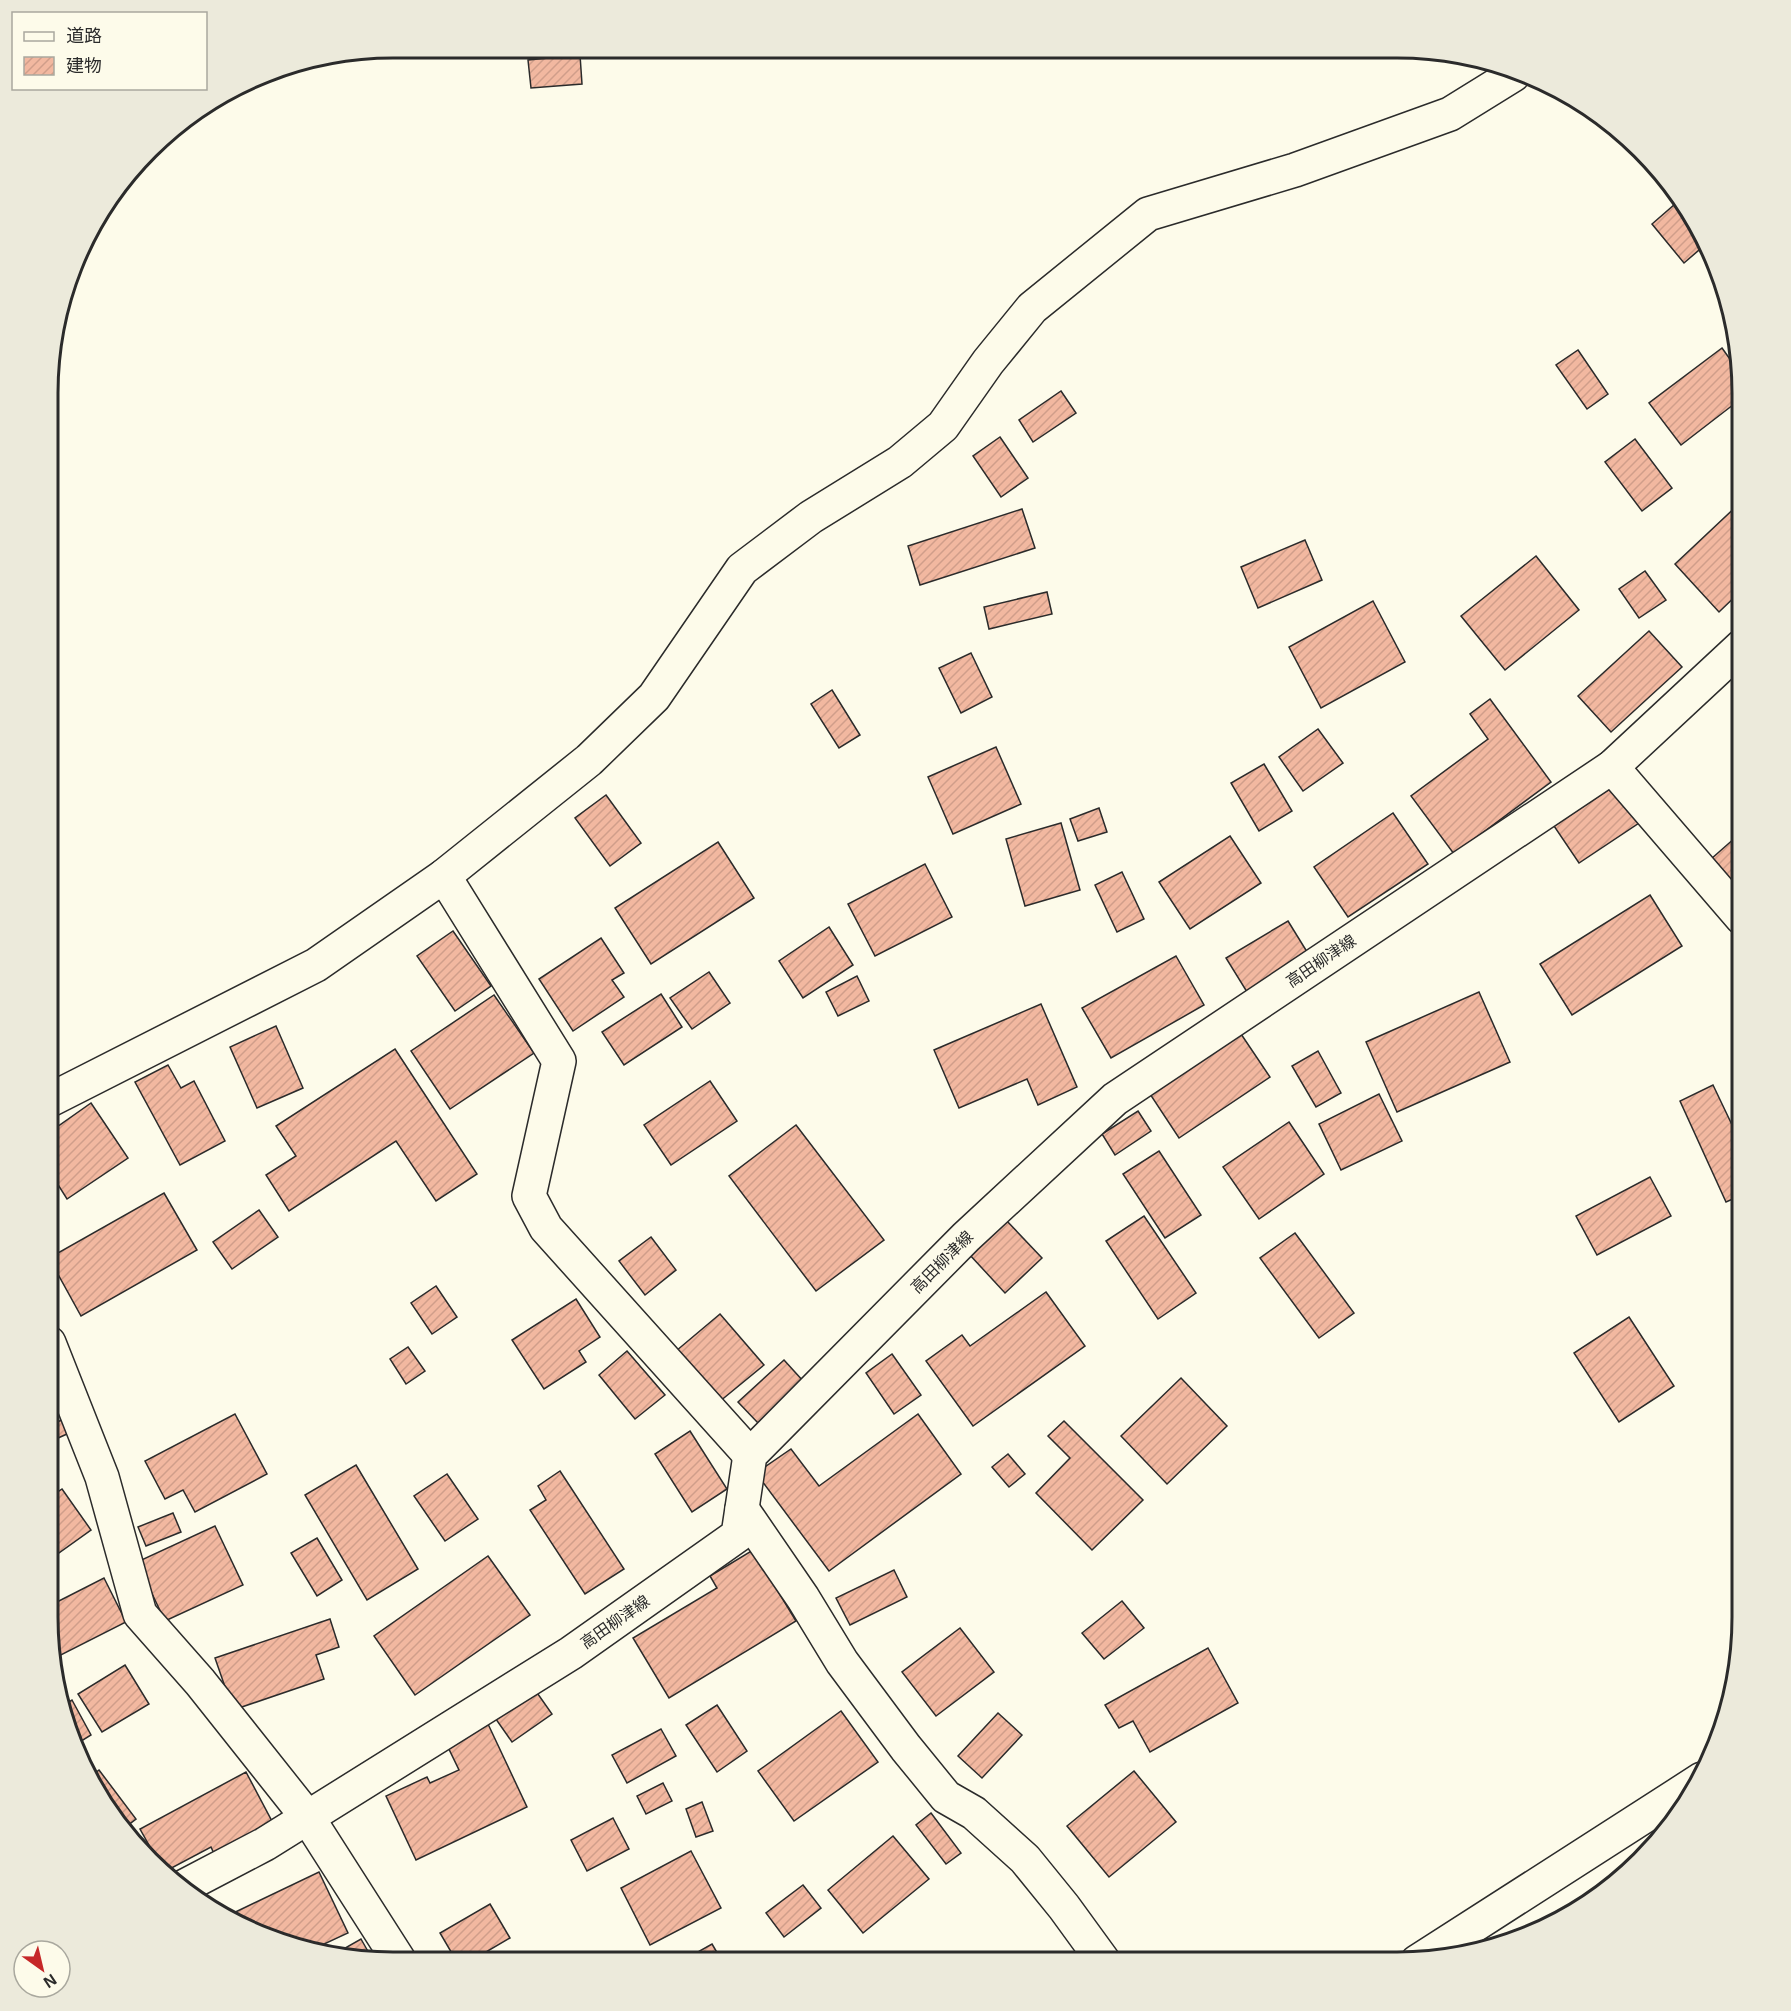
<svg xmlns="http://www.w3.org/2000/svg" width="1791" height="2011" viewBox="0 0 1791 2011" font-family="Helvetica,'Noto Sans JP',sans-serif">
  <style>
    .building { fill: url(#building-hatch); stroke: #2b2b2b; stroke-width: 1.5 }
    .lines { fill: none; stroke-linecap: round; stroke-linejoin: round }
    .minor-casing { stroke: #2b2b2b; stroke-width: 36 }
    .major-casing { stroke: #2b2b2b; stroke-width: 36 }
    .minor { stroke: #fdfbea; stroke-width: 33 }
    .major { stroke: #fdfbea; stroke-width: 33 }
    .labels { text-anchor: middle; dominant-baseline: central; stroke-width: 4.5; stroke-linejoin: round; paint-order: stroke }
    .street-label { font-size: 16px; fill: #2b2b2b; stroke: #fdfbea }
    .rim { fill: none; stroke: #2b2b2b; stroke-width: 3 }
  </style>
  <defs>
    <pattern id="building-hatch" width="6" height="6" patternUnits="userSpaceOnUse" patternTransform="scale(1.5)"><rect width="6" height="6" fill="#f2b8a0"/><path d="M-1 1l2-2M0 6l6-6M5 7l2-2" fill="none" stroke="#d09e8a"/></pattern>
  </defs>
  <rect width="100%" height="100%" fill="#fdfbea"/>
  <g class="building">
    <polygon points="580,55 582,84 531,88 528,60"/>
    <polygon points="1682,198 1706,244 1684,263 1652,224"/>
    <polygon points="1722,348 1742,376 1742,398 1681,445 1649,403"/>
    <polygon points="1578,350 1608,394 1587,409 1556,365"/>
    <polygon points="1061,391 1076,413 1033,442 1019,420"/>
    <polygon points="1000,437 1028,478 1001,497 973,456"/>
    <polygon points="1635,439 1672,488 1642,511 1605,462"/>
    <polygon points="1742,501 1742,590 1719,612 1675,564"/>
    <polygon points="1022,509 1035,548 920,585 908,546"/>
    <polygon points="1305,540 1322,580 1258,608 1241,567"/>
    <polygon points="1536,556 1579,610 1505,670 1461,616"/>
    <polygon points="1645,571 1666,600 1639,618 1619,589"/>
    <polygon points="1047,592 1052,614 989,629 984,607"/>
    <polygon points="1373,601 1405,662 1321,708 1289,647"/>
    <polygon points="1649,631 1682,667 1611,732 1578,696"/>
    <polygon points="971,653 992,697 961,713 939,668"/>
    <polygon points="832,690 860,735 839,748 811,704"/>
    <polygon points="1490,699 1551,782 1454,854 1411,796 1488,739 1470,714"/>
    <polygon points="1318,729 1343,763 1303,791 1279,757"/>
    <polygon points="996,747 1021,804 953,834 928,777"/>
    <polygon points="1264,764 1292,811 1259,831 1231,783"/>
    <polygon points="1614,786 1639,823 1579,863 1554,826"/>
    <polygon points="606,795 641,843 610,866 575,818"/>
    <polygon points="1099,808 1107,832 1078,841 1070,819"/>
    <polygon points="1393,813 1428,864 1348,917 1314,867"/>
    <polygon points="1061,823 1080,890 1025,906 1006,839"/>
    <polygon points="1230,836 1261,883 1190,929 1159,882"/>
    <polygon points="1736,837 1742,844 1742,886 1738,890 1711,859"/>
    <polygon points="718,842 754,898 651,964 615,908"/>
    <polygon points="925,864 952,917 875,956 848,904"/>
    <polygon points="1122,872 1144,919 1117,932 1095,885"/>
    <polygon points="1650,895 1682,946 1572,1015 1540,964"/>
    <polygon points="1288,921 1309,955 1247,992 1226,958"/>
    <polygon points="829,927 853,965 803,998 779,961"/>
    <polygon points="453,931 491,986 455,1011 417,956"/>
    <polygon points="601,938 624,973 612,980 624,997 573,1031 539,979"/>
    <polygon points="1176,956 1204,1005 1111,1058 1082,1008"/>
    <polygon points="709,972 730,1003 692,1029 670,998"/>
    <polygon points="857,976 869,1001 838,1016 826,992"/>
    <polygon points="1479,992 1510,1062 1397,1112 1366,1042"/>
    <polygon points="661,994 682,1027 624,1065 602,1032"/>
    <polygon points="494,995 534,1053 450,1109 411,1051"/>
    <polygon points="1041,1004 1077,1087 1038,1105 1027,1079 959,1108 934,1050"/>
    <polygon points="276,1026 303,1088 257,1108 230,1047"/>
    <polygon points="1239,1031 1270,1077 1179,1138 1148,1091"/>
    <polygon points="395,1049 477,1174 436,1201 396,1141 289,1211 266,1175 296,1156 276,1126"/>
    <polygon points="1318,1051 1341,1093 1316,1107 1292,1066"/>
    <polygon points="168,1065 181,1088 194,1081 225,1141 180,1165 135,1082"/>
    <polygon points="710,1081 737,1121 671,1165 644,1125"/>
    <polygon points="1713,1085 1734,1129 1742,1125 1742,1195 1726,1202 1680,1101"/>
    <polygon points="1379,1094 1402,1141 1341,1170 1319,1124"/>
    <polygon points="91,1103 128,1158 67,1199 50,1172 50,1132"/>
    <polygon points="1138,1111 1151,1131 1115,1155 1102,1134"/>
    <polygon points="1289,1122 1324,1174 1259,1219 1223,1167"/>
    <polygon points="796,1125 884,1240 816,1291 729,1176"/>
    <polygon points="1159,1151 1201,1215 1165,1238 1123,1174"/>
    <polygon points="1650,1177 1671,1216 1597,1255 1576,1216"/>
    <polygon points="164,1193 197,1250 81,1316 49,1258"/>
    <polygon points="259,1210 278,1237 232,1269 213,1242"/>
    <polygon points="1144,1216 1196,1293 1158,1319 1106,1241"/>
    <polygon points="1006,1220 1042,1258 1005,1293 969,1254"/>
    <polygon points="1295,1233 1354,1313 1319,1338 1260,1258"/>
    <polygon points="651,1237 676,1270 645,1295 619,1261"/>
    <polygon points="436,1286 457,1317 432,1334 411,1303"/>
    <polygon points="1046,1292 1085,1346 973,1426 926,1361 962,1335 970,1346"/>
    <polygon points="576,1299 600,1337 579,1351 586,1362 544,1389 512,1340"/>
    <polygon points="720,1314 764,1365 719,1402 676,1351"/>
    <polygon points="1629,1317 1674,1386 1619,1422 1574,1353"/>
    <polygon points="408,1347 425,1371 406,1384 390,1359"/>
    <polygon points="627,1351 665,1395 635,1419 599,1375"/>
    <polygon points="892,1354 921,1395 894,1414 866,1373"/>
    <polygon points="784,1360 804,1382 758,1423 738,1402"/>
    <polygon points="1181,1378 1227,1426 1167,1484 1121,1436"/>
    <polygon points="235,1414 267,1474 195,1512 183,1490 165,1499 145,1461"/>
    <polygon points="918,1414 961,1474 829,1571 756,1473 791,1449 819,1486"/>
    <polygon points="62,1420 67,1434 49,1442 49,1425"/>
    <polygon points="1064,1421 1143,1500 1092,1550 1036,1493 1070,1458 1048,1436"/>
    <polygon points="690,1431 727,1489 692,1512 655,1454"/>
    <polygon points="1008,1454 1025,1474 1009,1487 992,1467"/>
    <polygon points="356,1465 418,1569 367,1600 305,1495"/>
    <polygon points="560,1471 624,1569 585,1594 530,1510 546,1500 538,1486"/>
    <polygon points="447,1474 478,1519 445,1541 414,1496"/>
    <polygon points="62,1489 91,1530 49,1560 49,1498"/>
    <polygon points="173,1513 181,1532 146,1546 138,1527"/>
    <polygon points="215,1526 243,1585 165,1621 137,1562"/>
    <polygon points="317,1538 342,1580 317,1596 291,1553"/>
    <polygon points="753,1550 796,1621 669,1698 633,1638 717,1588 710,1576"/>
    <polygon points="488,1556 530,1615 415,1695 374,1636"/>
    <polygon points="894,1570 907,1597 850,1625 836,1598"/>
    <polygon points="104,1578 126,1622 53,1659 49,1640 49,1606"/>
    <polygon points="1122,1601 1144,1628 1104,1659 1082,1633"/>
    <polygon points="330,1619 339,1647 316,1655 324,1679 233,1710 215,1658"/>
    <polygon points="960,1628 994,1672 936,1716 902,1672"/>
    <polygon points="1208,1648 1238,1703 1150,1752 1133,1721 1119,1728 1105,1705"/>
    <polygon points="125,1665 149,1704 102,1732 78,1694"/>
    <polygon points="533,1687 552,1714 512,1742 493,1715"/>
    <polygon points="72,1700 91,1735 75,1745 66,1728 62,1706"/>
    <polygon points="717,1705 747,1751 717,1772 686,1725"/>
    <polygon points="841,1711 878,1762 794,1821 758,1771"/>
    <polygon points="998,1713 1022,1735 982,1778 958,1756"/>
    <polygon points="488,1724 527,1807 416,1860 386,1796 427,1777 430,1783 459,1770 446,1743"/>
    <polygon points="661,1729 676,1756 627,1783 612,1755"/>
    <polygon points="99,1770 136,1819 123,1829 106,1809 90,1777"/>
    <polygon points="1134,1771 1176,1822 1109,1877 1067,1826"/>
    <polygon points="246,1772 274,1825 215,1856 211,1847 164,1872 140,1829"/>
    <polygon points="663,1783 672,1801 646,1814 637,1796"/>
    <polygon points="702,1802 713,1831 696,1837 686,1809"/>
    <polygon points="931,1813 961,1853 946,1864 916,1825"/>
    <polygon points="613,1818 629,1849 587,1871 571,1840"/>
    <polygon points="893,1836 929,1879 863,1933 828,1890"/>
    <polygon points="691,1851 721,1908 650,1945 621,1888"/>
    <polygon points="319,1872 348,1933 307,1952 223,1918"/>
    <polygon points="803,1885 821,1908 784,1937 766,1913"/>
    <polygon points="490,1904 510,1938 469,1962 457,1962 440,1933"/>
    <polygon points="361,1939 374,1962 331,1956"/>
    <polygon points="712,1944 722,1961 721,1962 680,1962"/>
  </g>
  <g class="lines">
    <g class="minor-casing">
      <g id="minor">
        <polyline points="1612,767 1742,918"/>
        <polyline points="444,876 559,1061 529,1196 546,1228 750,1455"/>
        <polyline points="50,1100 316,965 444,876 589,760 654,697 742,569 811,517 900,462 943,426 988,362 1032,308 1148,214 1295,170 1450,114 1513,75"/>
        <polyline points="49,1343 102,1477 140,1614 200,1682 308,1818 400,1962"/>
        <polyline points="742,1509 803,1598 842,1662 906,1748 946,1797 974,1813 1025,1859 1064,1907 1104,1962"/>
        <polyline points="1417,1962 1702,1779"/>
      </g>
    </g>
    <g class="major-casing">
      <polyline id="major" points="181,1888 265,1844 571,1653 738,1535 750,1455 966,1237 1115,1099 1612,767 1742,646"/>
    </g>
    <use href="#minor" class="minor"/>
    <use href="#major" class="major"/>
  </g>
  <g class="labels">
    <g class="street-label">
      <text transform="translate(1321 961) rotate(-34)">高田柳津線</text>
      <text transform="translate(942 1262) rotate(-45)">高田柳津線</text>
      <text transform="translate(615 1622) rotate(-35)">高田柳津線</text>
    </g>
  </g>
  <path d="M0 0H1791V2011H0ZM393 58H1397A335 335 0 0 1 1732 393V1617A335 335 0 0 1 1397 1952H393A335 335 0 0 1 58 1617V393A335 335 0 0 1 393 58Z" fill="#eceadb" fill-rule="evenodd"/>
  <path class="rim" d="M393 58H1397A335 335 0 0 1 1732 393V1617A335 335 0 0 1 1397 1952H393A335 335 0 0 1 58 1617V393A335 335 0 0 1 393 58Z"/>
  <rect x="12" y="12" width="195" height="78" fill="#fdfbea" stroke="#a9a89e" stroke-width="1.5"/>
  <rect x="24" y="32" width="30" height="9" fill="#fdfbea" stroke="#a9a89e" stroke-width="1.5"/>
  <text x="66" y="42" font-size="18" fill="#2b2b2b">道路</text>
  <rect x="24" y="57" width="30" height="18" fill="url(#building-hatch)" stroke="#a9a89e" stroke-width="1.5"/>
  <text x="66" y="72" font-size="18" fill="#2b2b2b">建物</text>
  <g transform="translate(42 1969) rotate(146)"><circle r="28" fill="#fdfbea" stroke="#a9a89e" stroke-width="1.5"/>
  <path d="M0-4.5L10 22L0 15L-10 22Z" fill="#c62828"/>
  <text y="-9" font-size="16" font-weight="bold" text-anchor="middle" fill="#2b2b2b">N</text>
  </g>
</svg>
